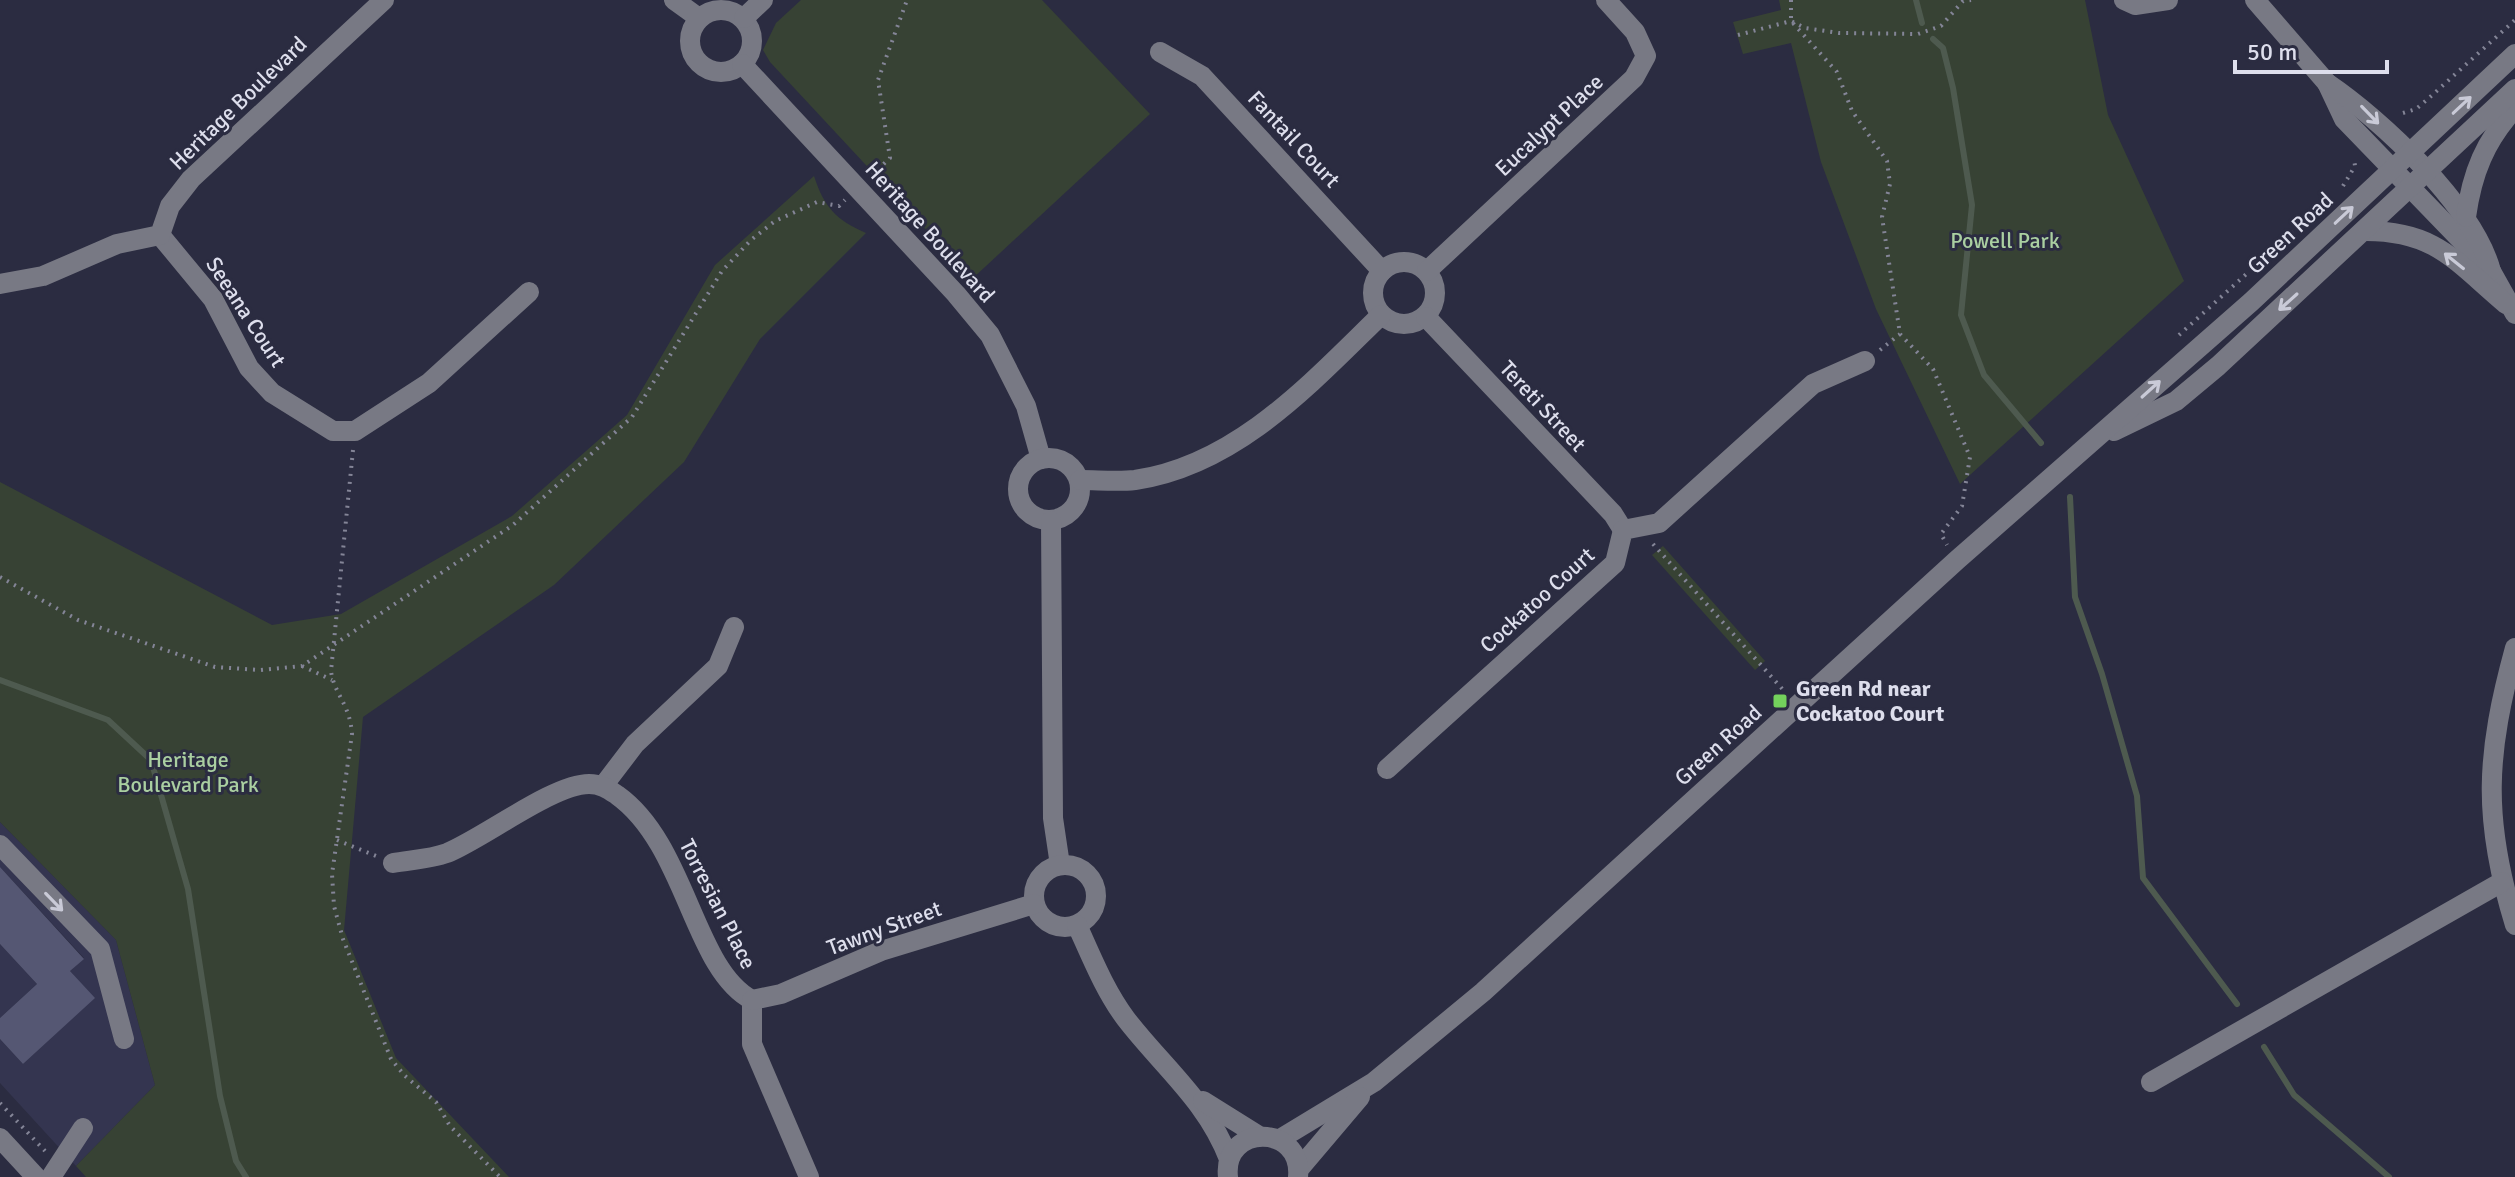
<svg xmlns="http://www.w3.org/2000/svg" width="2515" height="1177" viewBox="0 0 2515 1177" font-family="Signika,sans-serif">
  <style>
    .built { fill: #343550 }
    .green { fill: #374234 }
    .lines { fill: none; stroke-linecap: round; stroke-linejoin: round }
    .stream { stroke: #4e5a4f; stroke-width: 6 }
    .building { fill: #555773 }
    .path { stroke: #848597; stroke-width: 4; stroke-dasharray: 2 6; stroke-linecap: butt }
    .minor { stroke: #787984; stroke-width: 20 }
    .oneway { stroke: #c9cad7 }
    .poi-dot { fill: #74d25c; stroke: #2b2c41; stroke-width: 3 }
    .labels { text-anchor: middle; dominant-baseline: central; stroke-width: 6; stroke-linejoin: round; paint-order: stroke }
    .street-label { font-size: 22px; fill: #dddeec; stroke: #2b2c41 }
    .park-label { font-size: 22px; fill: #aacfa1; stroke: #2b2c41 }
    .poi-label { font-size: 22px; font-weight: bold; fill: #dddeec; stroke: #2b2c41; text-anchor: start }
  </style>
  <rect width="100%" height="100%" fill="#2b2c41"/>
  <g class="built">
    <polygon points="0,822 116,940 155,1085 76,1166 0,1083 0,1039 23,1064 94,998 70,971 84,958 0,867"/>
    <polygon points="0,944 37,984 0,1018"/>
  </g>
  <g class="green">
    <polygon points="801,0 1042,0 1150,114 972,279 770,62 763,50 776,23"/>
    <polygon points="1779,0 2085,0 2108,115 2184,281 1960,484 1876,309 1821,162 1791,43 1743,54 1733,22 1781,10"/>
    <path d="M814,176C824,207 836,220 866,233L760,339L684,462L554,585L363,717L344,930L396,1058L509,1177H86L76,1166L155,1085L116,940L0,822V482L272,625L341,614L512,516L627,415L715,265Z"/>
    <polygon points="1663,546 1765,661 1755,670 1652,555"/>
  </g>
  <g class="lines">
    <g class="stream">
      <polyline points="1916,0 1922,23"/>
      <polyline points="1933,39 1943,48 1953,88 1972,205 1961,315 1984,375 2041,443"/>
      <polyline points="2070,497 2075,597 2102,674 2137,796 2143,878 2237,1004"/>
      <polyline points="0,680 108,720 151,760 188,889 220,1096 236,1161 246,1177"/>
      <polyline points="2264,1047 2294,1095 2389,1177"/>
    </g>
  </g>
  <polygon class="building" points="0,867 84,959 70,971 95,998 23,1064 0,1039 0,1018 37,984 0,944"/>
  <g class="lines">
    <g class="path">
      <polyline points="1791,0 1791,21 1837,72 1852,111 1887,161 1890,184 1882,217 1900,334 1933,369 1970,457 1962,506 1941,534 1947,545"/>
      <polyline points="1738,35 1791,21 1805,28 1839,33 1918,34 1941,26 1963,1 1971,0"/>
      <polyline points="2403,113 2416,109 2429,98 2515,20"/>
      <polyline points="872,175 890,158 878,80 907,0"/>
      <polyline points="2343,186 2355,166 2354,159"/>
      <polyline points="2179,335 2316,211"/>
      <polyline points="1880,350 1900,334"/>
      <path d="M353,450L331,671C334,694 350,704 352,734L332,874L334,906L343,939L391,1059L405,1076L436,1102L450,1126L500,1177"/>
      <polyline points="1653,544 1785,692"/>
      <polyline points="0,577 78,620 215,667 260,670 302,666 513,525 632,417 722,271 751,240 775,221 817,202 839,206 845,200"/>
      <polyline points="302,666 332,680"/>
      <polyline points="337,840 376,856"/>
      <polyline points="0,1103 45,1151"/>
    </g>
    <g class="minor">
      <polyline points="674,0 699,18"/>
      <polyline points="2124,0 2135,5 2168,0"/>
      <polyline points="2255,0 2327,83 2344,119 2491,271 2515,314"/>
      <circle cx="721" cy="41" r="31"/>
      <polyline points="744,18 763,0"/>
      <polyline points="1160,52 1202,76 1382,271"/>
      <polyline points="742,64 956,294 990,335 1026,406 1041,459"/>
      <path d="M2327,83C2382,120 2474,207 2491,271"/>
      <path d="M2466,217C2472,173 2485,141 2515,108"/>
      <path d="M2366,231C2436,231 2456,262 2506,304"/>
      <polyline points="160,235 213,299 249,368 272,393 333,431 355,431 429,383 529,292"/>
      <circle cx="1404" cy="293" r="31"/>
      <polyline points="1427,271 1634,78 1646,56 1635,32 1606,0"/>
      <polyline points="0,284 43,276 117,244 160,235 170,206 191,179 384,0"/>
      <polyline points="1426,317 1613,514 1623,530"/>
      <polyline points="2114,431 2176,401 2218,366 2515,89"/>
      <circle cx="1049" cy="489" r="31"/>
      <path d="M1080,480C1098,480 1117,482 1135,480C1237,465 1311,383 1381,315"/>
      <polyline points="1051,521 1053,818 1060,865"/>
      <path d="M2515,648C2486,754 2482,818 2515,925"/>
      <polyline points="1387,769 1615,563 1623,530 1659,523 1813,384 1865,361"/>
      <polyline points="603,786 635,744 718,666 734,627"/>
      <polyline points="0,845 100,949 124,1039"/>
      <path d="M393,863C410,860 431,859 447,853C484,838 553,784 589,784C601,784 608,789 617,795C687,845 693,969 752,1000V1044L809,1177"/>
      <circle cx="1065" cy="896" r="31"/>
      <path d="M1077,925C1092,958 1105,991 1126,1019C1163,1067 1207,1101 1229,1159"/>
      <polyline points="752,1000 781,994 881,951 1034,904"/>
      <polyline points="2151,1082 2502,882"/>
      <polyline points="1203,1101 1259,1136"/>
      <polyline points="0,1138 36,1177"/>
      <polyline points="1280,1139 1374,1082 1483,992 1957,560 2251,302 2515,54"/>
      <polyline points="1299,1169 1360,1097"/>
      <polyline points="51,1177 83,1128"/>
      <path d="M1228,1177C1222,1124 1303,1123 1298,1177"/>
    </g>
  </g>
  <defs><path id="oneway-shaft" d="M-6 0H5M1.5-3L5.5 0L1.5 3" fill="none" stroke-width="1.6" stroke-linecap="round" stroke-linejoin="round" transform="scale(2)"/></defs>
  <g class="oneway">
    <use href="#oneway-shaft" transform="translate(2462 105) rotate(-43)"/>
    <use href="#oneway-shaft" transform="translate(2370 115) rotate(46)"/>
    <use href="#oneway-shaft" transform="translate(2344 215) rotate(-43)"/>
    <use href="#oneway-shaft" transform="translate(2454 261) rotate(-141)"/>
    <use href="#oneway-shaft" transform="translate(2288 302) rotate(138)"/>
    <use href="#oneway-shaft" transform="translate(2151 389) rotate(-42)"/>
    <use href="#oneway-shaft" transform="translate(54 902) rotate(46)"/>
  </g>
  <rect class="poi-dot" x="1772" y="693" width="16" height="16" rx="4"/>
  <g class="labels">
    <g class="street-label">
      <text transform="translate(238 103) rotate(-44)">Heritage Boulevard</text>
      <text transform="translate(1549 125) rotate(-43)">Eucalypt Place</text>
      <text transform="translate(1294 139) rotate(47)">Fantail Court</text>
      <text transform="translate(930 232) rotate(48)">Heritage Boulevard</text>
      <text transform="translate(2290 233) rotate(-43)">Green Road</text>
      <text transform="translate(246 312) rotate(57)">Seeana Court</text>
      <text transform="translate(1543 406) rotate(47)">Tereti Street</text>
      <text transform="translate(1537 600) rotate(-42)">Cockatoo Court</text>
      <text transform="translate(1718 745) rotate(-42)">Green Road</text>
      <text transform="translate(718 904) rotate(63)">Torresian Place</text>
      <text transform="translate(884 928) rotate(-20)">Tawny Street</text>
    </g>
    <g class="park-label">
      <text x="2005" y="240">Powell Park</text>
      <text x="188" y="759">Heritage<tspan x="188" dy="25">Boulevard Park</tspan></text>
    </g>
    <g class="poi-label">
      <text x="1796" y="688">Green Rd near<tspan x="1796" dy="25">Cockatoo Court</tspan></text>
    </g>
  </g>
  <path d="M2235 60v12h152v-12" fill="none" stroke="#dddeec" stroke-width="4"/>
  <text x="2247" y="60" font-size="24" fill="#dddeec" stroke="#2b2c41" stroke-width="6" paint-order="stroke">50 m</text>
</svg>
